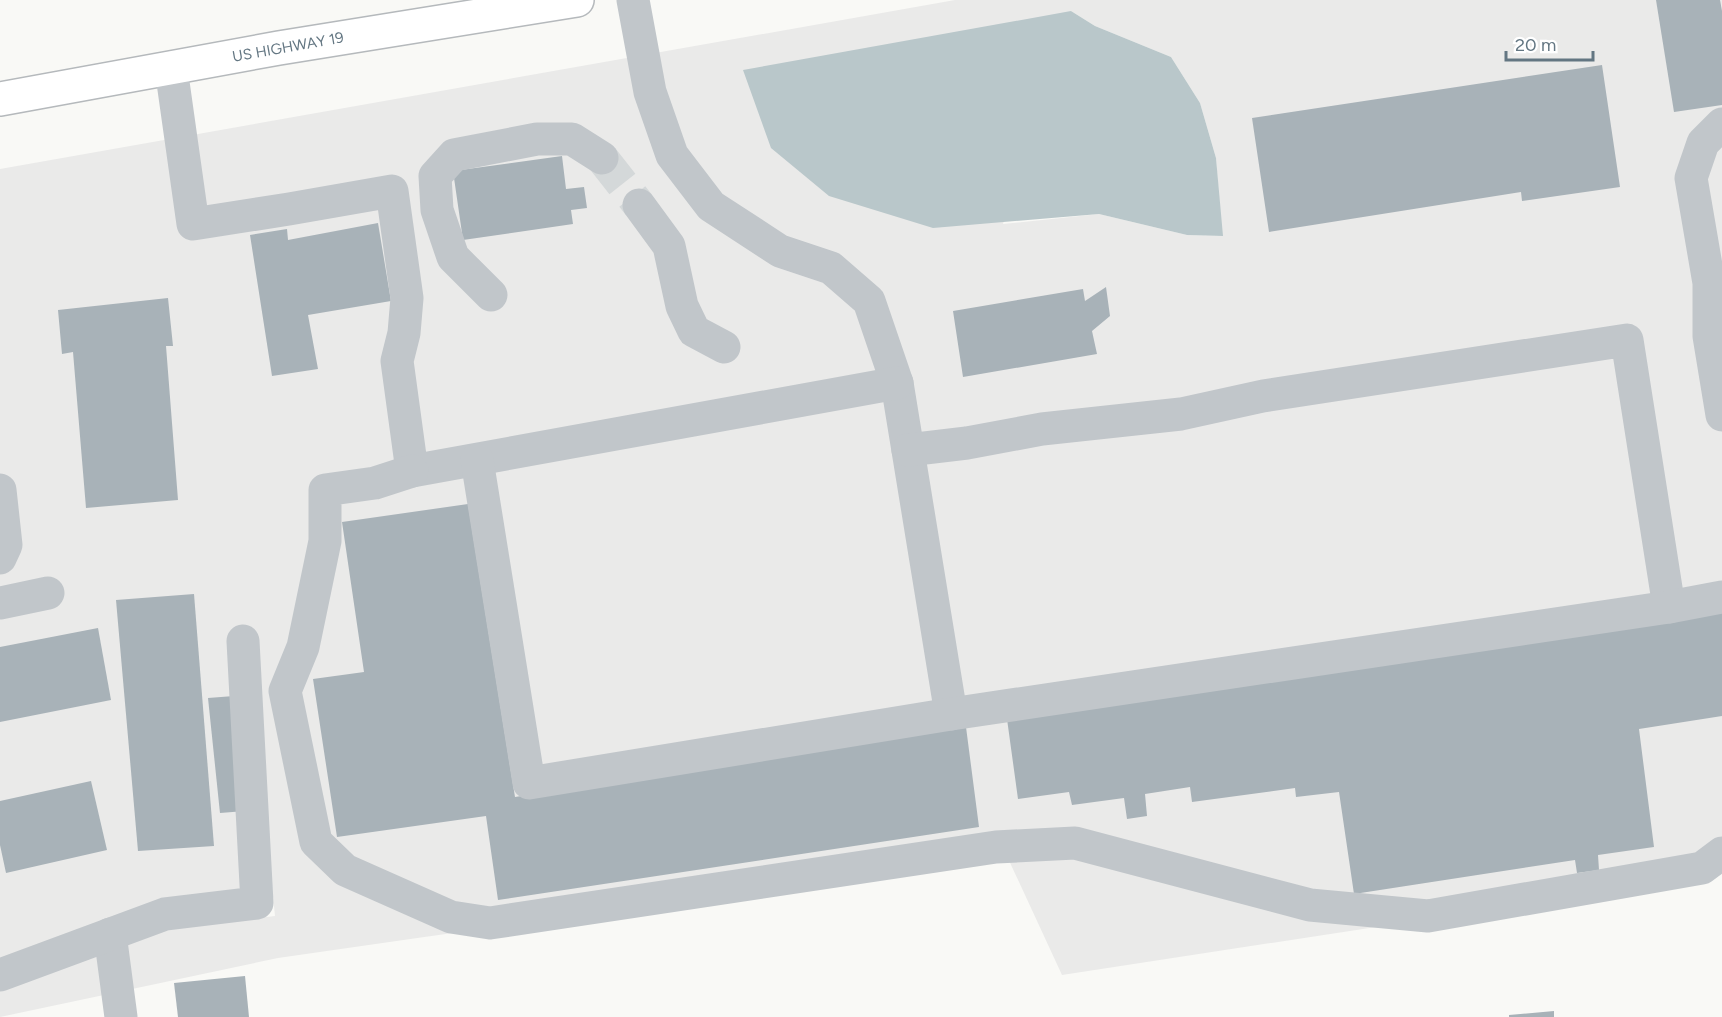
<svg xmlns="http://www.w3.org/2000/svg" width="1722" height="1017" viewBox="0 0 1722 1017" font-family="Figtree,sans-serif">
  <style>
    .built { fill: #eaeae9; fill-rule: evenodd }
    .water { fill: #b9c7ca }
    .building { fill: #a8b2b8 }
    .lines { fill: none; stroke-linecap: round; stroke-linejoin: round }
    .minor-tunnel { stroke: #d4d8d9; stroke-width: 33; stroke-dasharray: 33 16; stroke-linecap: butt }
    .highway-casing { stroke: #b5b9bc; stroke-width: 36 }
    .minor { stroke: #c1c6ca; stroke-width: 33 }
    .highway { stroke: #fff; stroke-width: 33 }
    .labels { text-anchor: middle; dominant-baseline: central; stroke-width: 6; stroke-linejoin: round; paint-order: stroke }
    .street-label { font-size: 15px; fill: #637682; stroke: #fff }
  </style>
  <rect width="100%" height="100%" fill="#f9f9f6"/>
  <path class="built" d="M955,0H1722V874L1062,975L1006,854L278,958L0,1017V990L169,928L275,916L272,886L0,959V169ZM1071,11L1095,26L1171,57L1200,103L1216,158L1222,236L1187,235L1099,214L1003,224Z"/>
  <polygon class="water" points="1071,11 1095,26 1171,57 1200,103 1216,158 1223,236 1187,235 1099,214 933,228 829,196 771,148 743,70"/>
  <g class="building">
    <polygon points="1656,0 1720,0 1722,11 1722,105 1674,112"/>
    <polygon points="1602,65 1620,187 1522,201 1521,192 1269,232 1252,118"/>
    <polygon points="562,156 566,189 584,187 587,208 571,210 573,224 463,240 453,171"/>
    <polygon points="378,223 391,301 308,315 318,369 272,376 250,235 287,229 288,240"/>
    <polygon points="1106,287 1110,316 1092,331 1097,354 963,377 953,311 1083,289 1085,301"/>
    <polygon points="168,298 173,346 166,346 178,500 86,508 73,352 62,354 58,310"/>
    <polygon points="468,504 515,797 966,727 979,827 498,900 486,816 337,837 313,679 364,672 342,522"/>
    <polygon points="194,594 214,846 138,851 116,600"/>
    <polygon points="1722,610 1722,716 1639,729 1654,847 1598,855 1599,870 1577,873 1575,860 1354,894 1339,792 1296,797 1295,788 1192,802 1190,787 1145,794 1147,816 1127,819 1124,798 1072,805 1069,792 1018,799 1007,719"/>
    <polygon points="98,628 111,700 0,722 0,647"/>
    <polygon points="234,696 245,811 220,813 208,698"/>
    <polygon points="91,781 107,850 6,873 0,845 0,801"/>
    <polygon points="245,976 249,1017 178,1017 174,983"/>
    <polygon points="1554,1011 1554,1017 1509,1017 1509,1015"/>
  </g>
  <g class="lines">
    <polyline class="minor-tunnel" points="602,158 639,205"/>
    <g class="highway-casing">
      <polyline id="highway" points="0,99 279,48 577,0"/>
    </g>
    <g class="minor">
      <polyline points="633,0 650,92 672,155 711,206 780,251 831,268 869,301 897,383 951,714"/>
      <polyline points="171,68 193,224 289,209 392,191 407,298 404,333 397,361 412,471 897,383"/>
      <polyline points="1722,124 1703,143 1691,178 1709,283 1709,336 1722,415"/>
      <polyline points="639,205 669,246 682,306 694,331 724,347"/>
      <polyline points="491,295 453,257 437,210 435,176 454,155 537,139 572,139 602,158"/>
      <polyline points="908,450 967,443 1042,429 1181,414 1263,396 1627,340 1669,607"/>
      <polyline points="477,460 529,783 951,714 1669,607 1722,597"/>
      <polyline points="412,471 375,483 325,490 325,541 303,647 285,691 316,842 345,870 451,917 490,923 996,847 1075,843 1310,905 1428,916 1702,868 1722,853"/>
      <polyline points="0,490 6,545 0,558"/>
      <polyline points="0,603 48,593"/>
      <polyline points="110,934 121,1017"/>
      <polyline points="0,975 165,914 257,903 243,641"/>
    </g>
    <use href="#highway" class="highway"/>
  </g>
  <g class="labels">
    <g class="street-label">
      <text transform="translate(288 47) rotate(-10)">US HIGHWAY 19</text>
    </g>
  </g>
  <path d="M1506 51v9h87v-9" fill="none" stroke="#637682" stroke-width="3"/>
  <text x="1515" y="51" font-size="18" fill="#637682" stroke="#ffffff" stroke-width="4.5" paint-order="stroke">20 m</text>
</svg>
